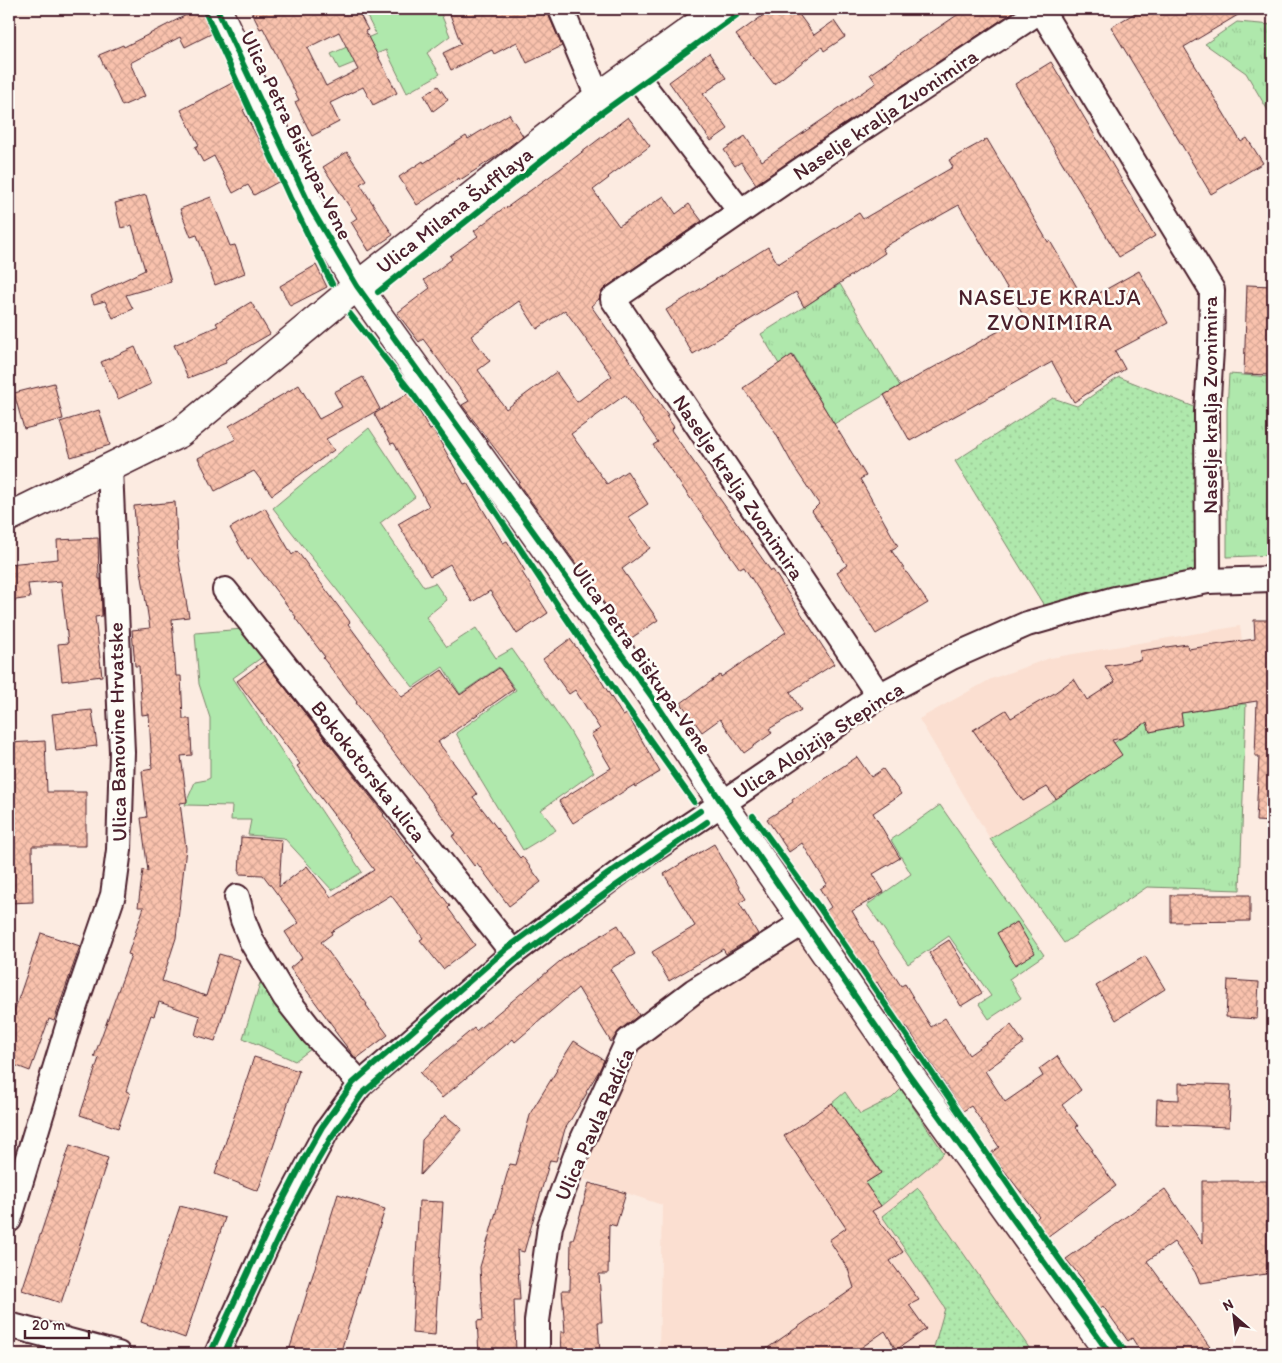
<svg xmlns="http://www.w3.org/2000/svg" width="1282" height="1363" viewBox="0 0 1282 1363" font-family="Itim,sans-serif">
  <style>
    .built { fill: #fbdfd1 }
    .grass { fill: url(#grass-dots); stroke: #7c846c }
    .park { fill: url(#park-tufts); stroke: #7c846c }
    .garden { fill: #afe8ac; stroke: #7c846c }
    .building { fill: url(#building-cross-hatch); stroke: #4a1f2b; fill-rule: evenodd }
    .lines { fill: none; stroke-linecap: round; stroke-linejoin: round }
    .street-casing { stroke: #4a1f2b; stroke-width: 28 }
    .secondary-casing { stroke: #4a1f2b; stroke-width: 31 }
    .street { stroke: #fdfcf7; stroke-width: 24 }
    .secondary { stroke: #fdfcf7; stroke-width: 28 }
    .cycleway-casing { stroke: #fdfcf7; stroke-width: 9 }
    .cycleway { stroke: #00873e; stroke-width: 6 }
    .labels { text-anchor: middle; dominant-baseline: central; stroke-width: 5; stroke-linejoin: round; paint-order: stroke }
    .street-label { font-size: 21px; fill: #4a1f2b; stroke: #fdfcf7 }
    .neighbourhood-label { font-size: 22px; letter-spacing: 1px; fill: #4a1f2b; stroke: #fdfcf7 }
  </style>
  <defs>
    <pattern id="grass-dots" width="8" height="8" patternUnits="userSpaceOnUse" patternTransform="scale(1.25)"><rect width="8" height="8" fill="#afe8ac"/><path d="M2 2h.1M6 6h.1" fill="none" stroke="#98c794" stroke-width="1.8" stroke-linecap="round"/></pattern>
    <pattern id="park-tufts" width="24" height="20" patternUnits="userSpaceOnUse" patternTransform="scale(1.25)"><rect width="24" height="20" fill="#afe8ac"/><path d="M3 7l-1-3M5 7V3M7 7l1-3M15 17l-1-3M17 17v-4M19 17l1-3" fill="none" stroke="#98c794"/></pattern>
    <pattern id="building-cross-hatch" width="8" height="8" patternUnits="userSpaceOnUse" patternTransform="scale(1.25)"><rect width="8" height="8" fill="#f9c2ad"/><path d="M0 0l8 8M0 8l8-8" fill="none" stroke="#d7a695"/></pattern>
  </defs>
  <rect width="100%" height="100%" fill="#fcebe1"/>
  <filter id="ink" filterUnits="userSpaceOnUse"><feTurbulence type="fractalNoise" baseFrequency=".02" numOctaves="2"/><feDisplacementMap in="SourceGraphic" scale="10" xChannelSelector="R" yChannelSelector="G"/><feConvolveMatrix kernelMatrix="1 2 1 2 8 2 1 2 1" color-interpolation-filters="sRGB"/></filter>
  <g filter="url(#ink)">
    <g class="built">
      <polygon points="1240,626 1247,677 1240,890 1147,887 1064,943 990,839 919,719 991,679 1050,658"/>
      <polygon points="804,922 1110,1354 659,1354 662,1205 570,1174 628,1041"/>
    </g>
    <g class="grass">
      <polygon points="1119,377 1207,412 1208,581 1051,617 955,461 1053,398 1077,406"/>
      <polygon points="901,1089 944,1153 931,1165 881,1206 865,1183 881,1172 832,1103 845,1092 860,1114 892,1098"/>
      <polygon points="918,1188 1032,1352 1028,1354 932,1354 945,1308 882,1216"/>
    </g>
    <g class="park">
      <polygon points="1237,22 1273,25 1270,114 1246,73 1205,44"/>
      <polygon points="840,284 900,386 834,424 793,355 779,364 761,334"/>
      <polygon points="1229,374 1271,377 1269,408 1273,408 1273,555 1227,557 1227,409"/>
      <polygon points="1237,704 1246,704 1240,890 1147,887 1064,943 990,839 1056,799 1114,743 1147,722 1150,732 1182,725 1181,713"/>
      <polygon points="260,983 311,1049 295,1061 243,1038"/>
    </g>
    <g class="garden">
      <polygon points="363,9 439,9 450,36 427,53 440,74 407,93 386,50 339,69 331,54 376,34"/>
      <polygon points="369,428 415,497 380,523 424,587 435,583 447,600 426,617 447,647 476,628 496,658 512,649 568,728 594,772 541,810 556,830 523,850 480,779 456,733 516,690 499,667 460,694 443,667 413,687 273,508"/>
      <polygon points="255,628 272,650 233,678 362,872 332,890 284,838 248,835 251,820 231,820 232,806 185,805 195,782 206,780 210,778 210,718 199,684 195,633"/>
      <polygon points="940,805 1044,955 1009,979 1021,998 989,1019 979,1004 991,996 949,936 908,964 867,905 911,874 891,840"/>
    </g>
    <g class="building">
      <polygon points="198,9 200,9 211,34 185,47 180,37 130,63 145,96 122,106 99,55 123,45 124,47"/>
      <path d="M250,9H357L368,30L365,31L397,93L373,105L363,87L330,103L339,122L312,136L295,102L299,100L263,28L260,29ZM339,32L358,70L326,86L307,48Z"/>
      <polygon points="448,9 548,9 548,14 562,46 527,63 517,42 494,54 492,50 451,70 443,53 461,44"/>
      <polygon points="772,9 795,9 814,35 834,21 845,37 824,51 822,47 774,84 736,35"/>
      <polygon points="966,9 1018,9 831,133 756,184 741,162 735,166 724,150 745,136 762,161 876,83 870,74"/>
      <polygon points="1142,9 1248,9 1184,47 1241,142 1247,138 1263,163 1211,194 1111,27"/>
      <polygon points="709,53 726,78 703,94 728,129 711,141 669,82"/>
      <polygon points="1051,62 1155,236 1119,257 1015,84"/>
      <polygon points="234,82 246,108 243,110 280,181 254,195 248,185 233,193 214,156 203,162 195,147 199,145 181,110"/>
      <polygon points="438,86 448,100 433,111 424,95"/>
      <polygon points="509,114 523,136 494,158 460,180 459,178 417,205 399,177 423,161 424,163 466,136 468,139"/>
      <path d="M628,117L650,146L608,177L609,178L593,190L619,226L664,196L676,214L689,204L702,221L605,288L601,293L599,299L591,306L668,415L666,416L674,427L671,430L771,571L773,570L834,664L790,692L801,710L769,729L772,733L744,753L720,719L702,732L681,703L720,675L721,677L786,632L744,567L740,569L653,445L658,442L625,395L571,434L607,484L627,471L648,504L628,517L650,548L622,569L658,620L630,639L518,483L520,482L462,405L469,401L423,339L419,342L397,313L430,288L424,280L452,259L450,256L478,236L474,231L505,207L506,208L560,169ZM519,301L537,329L565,310L612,376L577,402L556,372L506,409L478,370L490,361L471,336Z"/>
      <polygon points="987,139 1048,242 1050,241 1085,301 1139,271 1168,323 1115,351 1125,369 1074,402 1052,362 910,441 884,395 1024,317 959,205 882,248 885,253 804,307 796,292 693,354 666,310 768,247 778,264 859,213 863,219 953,167 949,160"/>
      <polygon points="347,152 366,180 360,184 393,235 369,251 351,222 357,218 323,167"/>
      <polygon points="146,195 171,282 126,295 133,309 113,318 105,301 94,304 91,296 145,270 132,225 121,228 115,203"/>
      <polygon points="211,197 230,246 235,245 245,273 215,285 197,235 191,237 180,209"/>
      <polygon points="316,265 327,287 290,306 280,286"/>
      <polygon points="1247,285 1273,286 1270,375 1244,374"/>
      <polygon points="251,302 270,334 225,360 226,363 188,378 174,345 218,326 216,323"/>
      <polygon points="135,347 151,384 118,399 101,362"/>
      <polygon points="792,355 866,476 860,479 898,546 891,550 928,603 876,634 837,572 847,565 812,511 819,504 794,467 776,434 743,388"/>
      <polygon points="363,377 380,409 326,439 334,450 272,495 254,471 215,491 198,458 236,439 229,426 299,385 319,419 342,407 334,392"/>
      <polygon points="54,383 63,419 24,429 14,393"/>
      <polygon points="409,393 430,430 433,429 464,484 467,483 503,543 507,541 525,571 522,572 548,613 517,634 490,591 472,602 450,564 430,576 398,524 429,506 394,443 391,444 374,414"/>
      <polygon points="99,410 110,445 71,457 60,422"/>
      <polygon points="175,502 178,556 189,617 172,619 176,676 181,676 183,719 190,719 192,755 181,756 187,802 180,803 186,848 176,938 162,981 206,996 219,954 240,960 215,1041 195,1035 200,1016 159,1002 154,1016 151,1015 126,1091 130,1093 118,1128 80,1115 99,1058 94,1057 131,955 128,954 144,907 138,907 143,870 148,871 141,818 147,817 142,771 152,769 149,714 142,715 139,666 135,666 132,630 150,628 137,545 134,506"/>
      <polygon points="265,508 292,555 297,551 350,622 348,624 402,697 442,670 460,695 499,668 514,689 438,742 477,794 473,797 520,858 522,856 541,882 509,906 477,863 474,866 452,836 456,834 356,703 357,702 323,658 325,657 295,618 296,617 251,558 248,560 230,528"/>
      <polygon points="98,538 99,579 101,579 102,616 95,617 102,676 62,681 58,644 68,643 61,581 28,584 30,598 9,601 9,564 58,559 57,540"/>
      <polygon points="1254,620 1273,620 1273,822 1256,821 1259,756 1255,756 1257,701 1181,713 1183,725 1150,732 1147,722 1121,738 1112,740 1122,755 1056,799 1047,787 1023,801 973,730 1006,710 1011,718 1053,694 1074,679 1087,700 1115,682 1105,666 1141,660 1140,651 1187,644 1188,649 1255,639"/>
      <polygon points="570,639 600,679 623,716 627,714 660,772 635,787 634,785 573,823 559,801 611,768 591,734 600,729 575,690 569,694 543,659"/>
      <polygon points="264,661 384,814 383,815 415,856 413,857 450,906 448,908 475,945 443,969 420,940 423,938 391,895 331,932 332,934 321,942 367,1004 366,1005 388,1035 356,1059 334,1030 335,1029 290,968 302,958 285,932 299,923 263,875 239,874 241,837 282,840 279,887 307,866 331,897 374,870 360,851 361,851 297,766 300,764 237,681"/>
      <polygon points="92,710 97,746 56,751 52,714"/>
      <polygon points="45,741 47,792 86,792 86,846 32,846 33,902 9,903 9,743"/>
      <polygon points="857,757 871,777 883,769 901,794 873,813 900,858 873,874 884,892 852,911 871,943 873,942 901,986 905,984 931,1027 945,1018 969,1055 1011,1025 1024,1043 985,1071 1005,1102 1043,1076 1039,1069 1057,1056 1081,1090 1062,1105 1078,1126 1076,1127 1093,1150 1091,1151 1116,1186 1047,1237 1035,1220 1039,1216 991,1153 999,1147 971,1106 963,1111 906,1026 904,1027 877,982 873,984 844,937 842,938 826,911 831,907 820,889 827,884 802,843 789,852 767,819 793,802 792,800"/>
      <polygon points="714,844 746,899 739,903 758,934 726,954 723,949 669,981 652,952 695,926 664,874"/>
      <polygon points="1171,895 1250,895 1250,921 1171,922"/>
      <polygon points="1017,922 1035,953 1015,965 997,933"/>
      <polygon points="618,925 635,954 610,969 639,1015 620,1030 611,1042 578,988 515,1042 513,1039 442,1098 420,1073 474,1028 476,1031 565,957"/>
      <polygon points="41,933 80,946 54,1021 49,1019 30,1071 9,1063 9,1026"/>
      <polygon points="949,940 982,993 961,1006 929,953"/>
      <polygon points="1145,956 1165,989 1116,1020 1096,986"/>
      <polygon points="1228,980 1259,982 1257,1019 1226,1017"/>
      <polygon points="574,1041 604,1060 599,1071 586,1092 587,1093 565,1129 556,1161 550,1160 524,1252 517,1250 520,1300 514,1300 516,1352 479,1354 477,1321 483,1320 480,1267 510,1164 516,1165 531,1112 557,1070 556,1069"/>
      <polygon points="254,1057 299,1071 258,1191 215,1174"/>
      <polygon points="1179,1083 1231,1085 1229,1127 1156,1124 1157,1099 1179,1100"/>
      <polygon points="832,1103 881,1173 865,1183 881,1206 872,1211 903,1252 890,1261 919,1300 909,1305 926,1329 896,1350 885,1331 852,1354 759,1354 854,1288 848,1269 829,1240 846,1228 784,1136"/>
      <polygon points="445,1115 462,1129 420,1175 422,1140"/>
      <polygon points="70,1145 108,1158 61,1303 22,1290"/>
      <polygon points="1202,1181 1267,1181 1267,1274 1200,1283 1195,1272 1174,1242 1147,1261 1215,1354 1142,1354 1132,1338 1128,1341 1103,1306 1099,1309 1080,1283 1084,1281 1066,1259 1165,1189 1202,1243"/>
      <polygon points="589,1183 626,1193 616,1226 609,1224 608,1274 599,1274 602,1322 598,1322 600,1354 562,1354 561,1332 565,1332 562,1290 570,1290 571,1240 573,1240"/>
      <polygon points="338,1194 385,1209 340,1354 288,1354"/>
      <polygon points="419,1201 443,1202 435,1335 412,1333"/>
      <polygon points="180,1206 225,1218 185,1338 141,1322"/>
    </g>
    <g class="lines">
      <g class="street-casing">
        <g id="street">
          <polyline points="561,9 598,97"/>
          <polyline points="633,72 740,211"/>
          <polyline points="225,590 513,953"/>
          <polyline points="879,696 613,299 839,144 1041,10 1212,290 1211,350 1207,412 1208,581"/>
          <polyline points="237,897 243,920 252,942 285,997 314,1034 361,1084"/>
          <polyline points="9,1220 69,1023 103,924 113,895 119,850 122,752 110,468"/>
          <polyline points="9,1325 118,1354"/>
          <polyline points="217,1354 275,1227 326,1132 361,1084 513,953 624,869 738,793 879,696 952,657 1027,624 1115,599 1208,581 1273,579"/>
          <polyline points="537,1354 537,1321 550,1226 578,1150 628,1041 694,991 804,922"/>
        </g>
      </g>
      <g class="secondary-casing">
        <g id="secondary">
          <polyline points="217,9 312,210 357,286 652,697 722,803 908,1073 1110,1354"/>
          <polyline points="9,517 180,433 357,286 598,97 720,9"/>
        </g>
      </g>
      <use href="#street" class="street"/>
      <use href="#secondary" class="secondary"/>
      <g class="cycleway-casing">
        <g id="cycleway">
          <polyline points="204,9 290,198 332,284"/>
          <polyline points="217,9 312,210 357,286 652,697 722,803 908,1073 1110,1354"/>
          <polyline points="378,292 600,114 745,9"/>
          <polyline points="350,314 412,393 484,494 560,609 623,702 694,802"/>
          <polyline points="753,816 821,910 1050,1246 1127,1354"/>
          <polyline points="210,1354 271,1223 309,1150 322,1127 353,1083 506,949 608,874 700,811"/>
          <polyline points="224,1354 280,1234 318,1160 331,1138 362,1094 515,960 617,885 707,822"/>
        </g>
      </g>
      <use href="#cycleway" class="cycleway"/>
    </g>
  </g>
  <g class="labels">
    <g class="street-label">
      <text transform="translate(885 114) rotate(-34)">Naselje kralja Zvonimira</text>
      <text transform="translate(297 135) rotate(64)">Ulica Petra Biškupa-Vene</text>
      <text transform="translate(454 210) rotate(-38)">Ulica Milana Šufflaya</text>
      <text transform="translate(1209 405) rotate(-90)">Naselje kralja Zvonimira</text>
      <text transform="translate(739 487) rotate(56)">Naselje kralja Zvonimira</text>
      <text transform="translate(642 658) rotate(55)">Ulica Petra Biškupa-Vene</text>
      <text transform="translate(117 732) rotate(-91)">Ulica Banovine Hrvatske</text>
      <text transform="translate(818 740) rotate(-33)">Ulica Alojzija Stepinca</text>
      <text transform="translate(369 771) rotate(52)">Bokokotorska ulica</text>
      <text transform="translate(594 1124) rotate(-66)">Ulica Pavla Radića</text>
    </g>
    <g class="neighbourhood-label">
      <text x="1050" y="297">NASELJE KRALJA<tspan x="1050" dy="25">ZVONIMIRA</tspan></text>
    </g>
  </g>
  <rect width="1282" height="1363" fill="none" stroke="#fdfcf7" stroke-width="30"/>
  <rect x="15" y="15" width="1252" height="1333" fill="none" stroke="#4a1f2b" stroke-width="2" filter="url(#ink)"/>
  <g transform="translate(1234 1316) rotate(332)" stroke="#fdfcf7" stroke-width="4" paint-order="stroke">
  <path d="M0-4L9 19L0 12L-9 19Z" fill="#4a1f2b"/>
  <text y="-8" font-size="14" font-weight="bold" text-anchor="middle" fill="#4a1f2b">N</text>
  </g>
  <path d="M25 1330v8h64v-8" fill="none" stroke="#4a1f2b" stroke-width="2.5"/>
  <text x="32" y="1330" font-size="15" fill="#4a1f2b" stroke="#fdfcf7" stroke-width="4" paint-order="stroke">20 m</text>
</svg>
